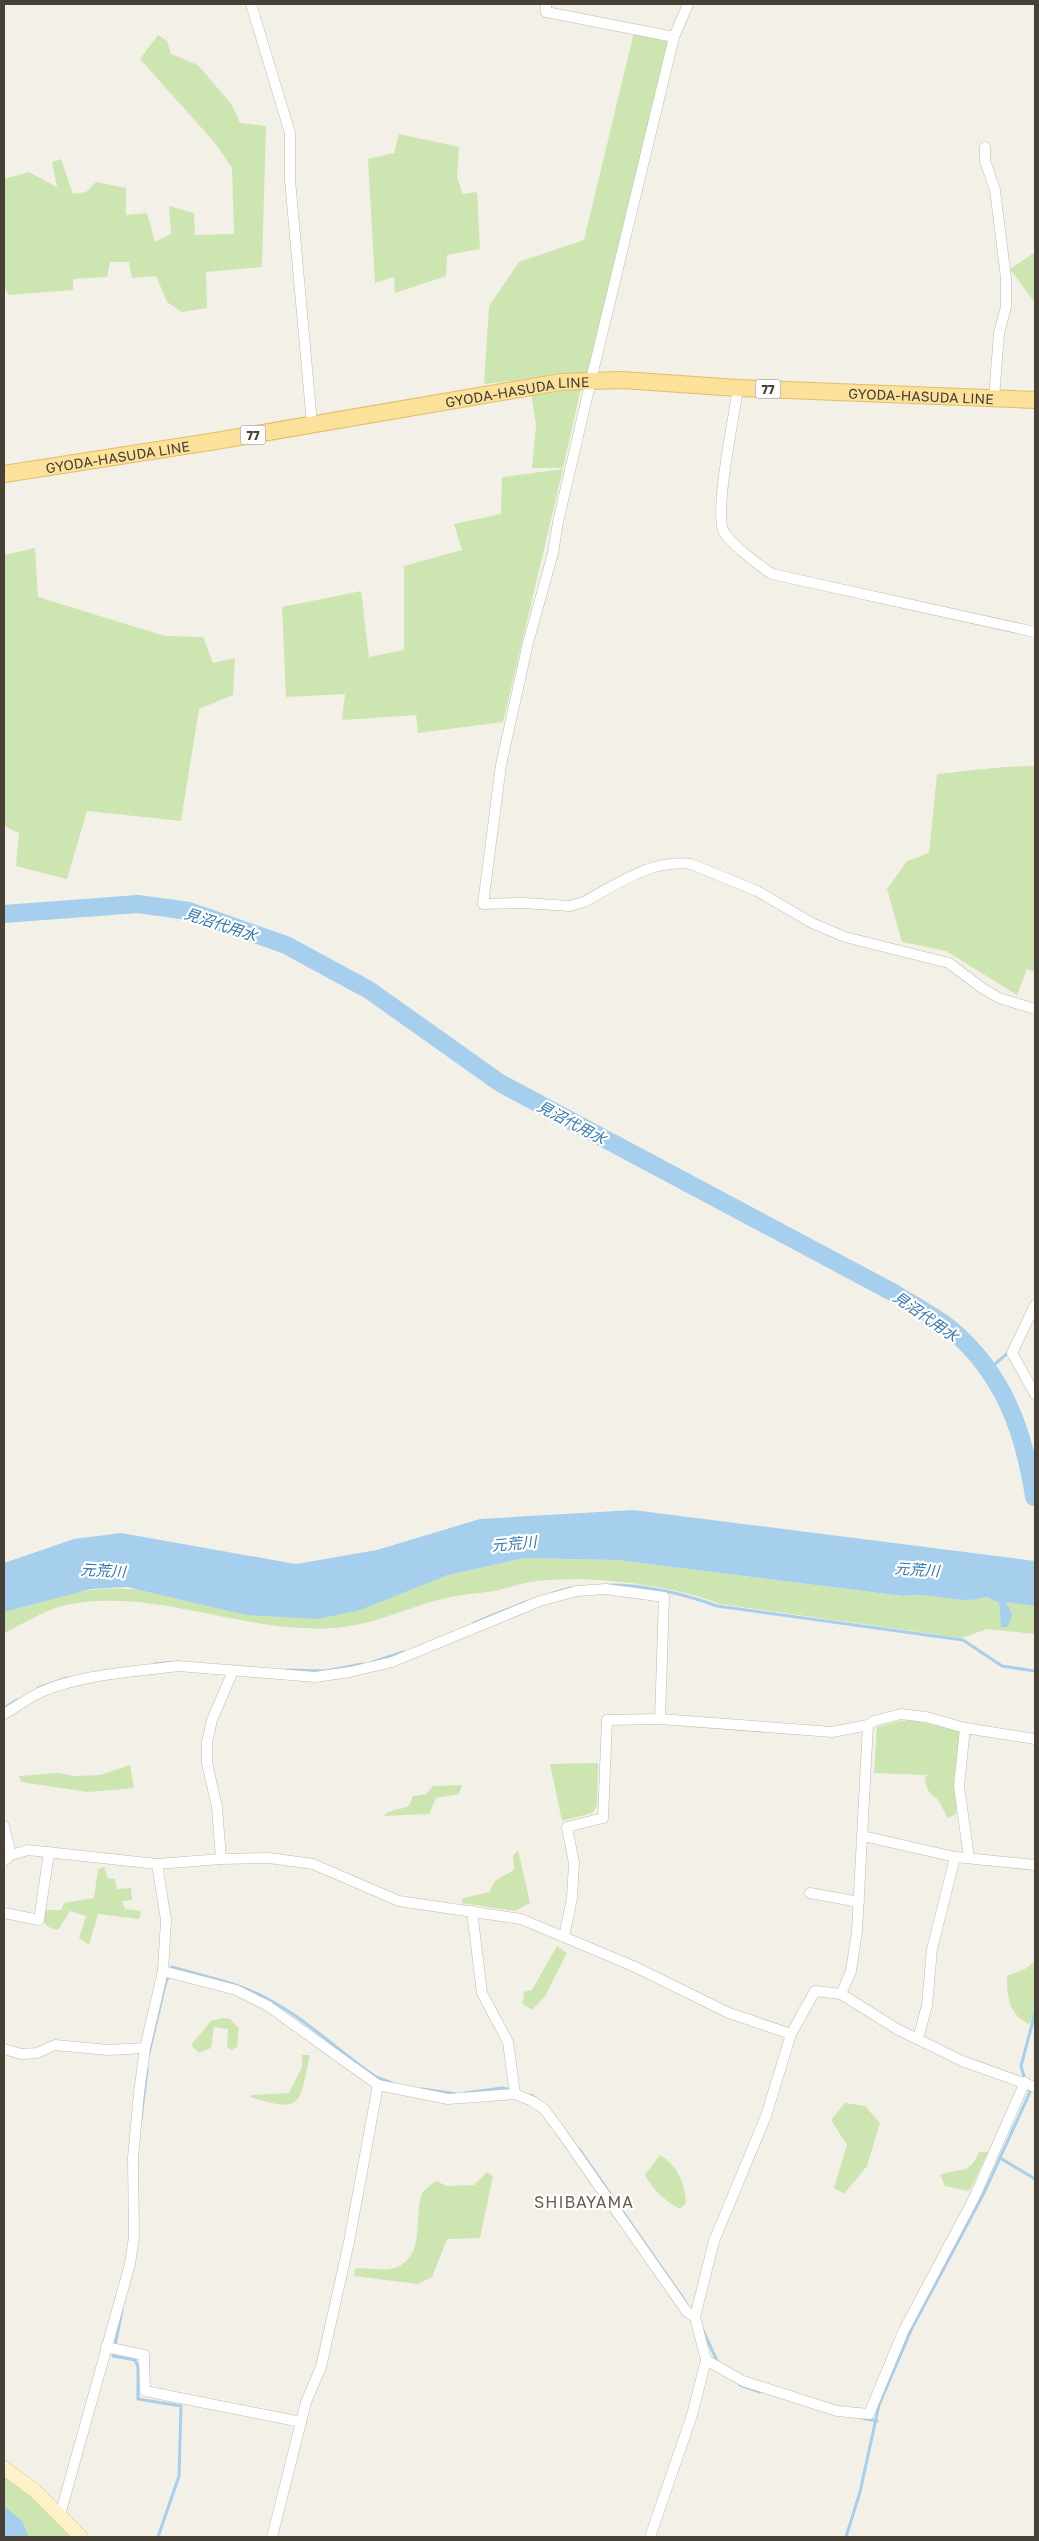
<svg xmlns="http://www.w3.org/2000/svg" width="1039" height="2541" viewBox="0 0 1039 2541" font-family="'Golos Text','Noto Sans JP',sans-serif">
  <style>
    .green { fill: #cde6b1 }
    .water { fill: #a6cfee }
    .lines { fill: none; stroke-linecap: round; stroke-linejoin: round }
    .stream { stroke: #a6cfee; stroke-width: 3 }
    .canal { stroke: #a6cfee; stroke-width: 10 }
    .river { stroke: #a6cfee; stroke-width: 18 }
    .street-casing { stroke: #c1bbad; stroke-width: 11 }
    .secondary-casing { stroke: #d2c498; stroke-width: 15 }
    .primary-casing { stroke: #e0bf69; stroke-width: 18 }
    .street { stroke: #fff; stroke-width: 10 }
    .secondary { stroke: #fdf1c8; stroke-width: 14 }
    .primary { stroke: #fbe199; stroke-width: 16 }
    .labels { text-anchor: middle; dominant-baseline: central; stroke-width: 4.5; stroke-linejoin: round; paint-order: stroke }
    .shield { fill: #fff; stroke: #7e7972; stroke-width: 1 }
    .shield-label { font-size: 12px; font-weight: bold; fill: #464036 }
    .street-label { font-size: 14px; fill: #464036; stroke: #fff }
    .water-label { font-size: 15px; font-style: italic; fill: #3377af; stroke: #fff }
    .quarter-label { font-size: 16px; letter-spacing: 1px; fill: #695e4e; stroke: #fff }
  </style>
  <rect width="100%" height="100%" fill="#f3f0e7"/>
  <g class="green">
    <polygon points="634,32 669,41 587,373 484,384 489,306 519,262 584,240"/>
    <polygon points="158,35 167,41 171,54 198,65 232,105 240,123 266,126 262,267 206,272 207,308 182,312 167,302 156,276 132,278 129,262 110,262 107,277 73,279 73,290 9,295 4,287 4,179 29,172 57,187 52,162 61,159 73,194 86,192 96,182 126,188 126,215 147,213 155,242 171,234 169,206 194,213 195,235 234,234 232,168 215,143 140,59"/>
    <polygon points="399,134 459,147 457,178 463,194 477,192 480,249 447,255 446,276 395,293 394,277 375,283 368,159 394,153"/>
    <polygon points="1035,249 1035,303 1010,269 1034,253"/>
    <polygon points="581,388 563,468 532,468 536,425 531,393"/>
    <polygon points="563,469 503,722 418,733 416,715 342,720 345,694 286,697 282,607 361,591 369,657 404,650 404,566 462,550 454,524 501,514 502,477"/>
    <polygon points="35,548 38,597 165,636 203,637 213,663 235,658 233,695 199,709 181,821 87,811 67,879 16,866 19,833 4,826 4,555"/>
    <polygon points="1035,766 1035,972 1027,969 1017,995 946,951 902,942 887,889 907,861 929,853 937,774 1004,767"/>
    <path d="M524,1558L617,1560L903,1596C930,1591 961,1606 987,1597L999,1603L1001,1627L1009,1611L1006,1602L1035,1606V1634L987,1629L962,1638L720,1604C670,1584 584,1574 530,1582C518,1584 506,1589 494,1591C475,1594 455,1595 438,1600C402,1610 369,1626 332,1628C242,1634 151,1585 62,1606C42,1611 22,1625 4,1633V1612L7,1610C56,1596 100,1582 152,1592L387,1599L448,1575Z"/>
    <path d="M910,1720L959,1730L961,1735L957,1776H953L957,1789L956,1814L948,1818C944,1813 941,1802 937,1799C928,1792 926,1789 925,1777L928,1775L874,1773L877,1727L899,1721Z"/>
    <polygon points="598,1763 597,1806 592,1813 562,1821 550,1764"/>
    <polygon points="130,1765 134,1788 88,1792 21,1782 19,1776 58,1773 74,1776 100,1775"/>
    <polygon points="462,1785 459,1794 436,1798 429,1814 383,1816 388,1812 409,1806 413,1796 426,1794 433,1786"/>
    <polygon points="518,1850 530,1903 515,1911 461,1903 463,1898 489,1892 495,1881 514,1870 513,1856"/>
    <polygon points="104,1867 108,1878 115,1879 117,1889 131,1888 132,1900 122,1901 125,1909 141,1911 139,1919 98,1914 89,1945 79,1938 86,1916 70,1911 58,1930 48,1927 44,1921 45,1910 61,1910 64,1903 94,1898 98,1869"/>
    <polygon points="557,1946 567,1953 545,1996 532,2010 523,2004 524,1992 532,1990"/>
    <path d="M1035,1961V2019L1028,2024C1008,2013 1007,1996 1007,1976L1025,1969Z"/>
    <polygon points="222,2018 230,2019 239,2028 237,2047 231,2050 227,2047 228,2029 214,2027 211,2048 199,2053 191,2045 211,2021"/>
    <path d="M302,2055H310C299,2104 304,2114 250,2097L251,2095L289,2093L302,2067Z"/>
    <polygon points="845,2103 865,2106 880,2123 867,2166 844,2194 834,2188 847,2145 831,2120"/>
    <path d="M979,2152H988L971,2188L968,2191L945,2186L940,2175C959,2167 970,2176 979,2152Z"/>
    <path d="M660,2155C677,2165 685,2183 686,2203L680,2209C664,2200 654,2191 645,2175Z"/>
    <path d="M487,2172L493,2176L480,2238L447,2239L432,2277L418,2284L354,2276L355,2269C369,2266 383,2273 397,2267C426,2255 413,2217 422,2194C424,2189 431,2185 436,2181L447,2186L474,2185Z"/>
    <polygon points="4,2473 13,2479 73,2537 4,2537"/>
  </g>
  <g class="water">
    <path d="M633,1510L1035,1561V1606L1006,1602L1012,1614L1008,1627H1001L999,1603L987,1597C961,1606 930,1591 903,1596L617,1560L524,1558L448,1575L360,1610L318,1619L246,1615L127,1587L91,1589L4,1612V1563L74,1539L121,1533L296,1564L377,1550L480,1519Z"/>
    <polygon points="4,2506 22,2521 29,2537 4,2537"/>
  </g>
  <g class="lines">
    <g class="stream">
      <polyline points="989,1369 1009,1352"/>
      <path d="M610,1585C645,1585 684,1594 717,1606L963,1640L1002,1666L1035,1671"/>
      <polyline points="553,1593 571,1588"/>
      <polyline points="474,1623 526,1602"/>
      <polyline points="373,1662 403,1652"/>
      <polyline points="155,1664 178,1662"/>
      <polyline points="287,1670 326,1671 362,1664"/>
      <polyline points="38,1688 67,1678"/>
      <polyline points="4,1708 17,1700"/>
      <path d="M149,2053L165,1985L172,1967C203,1976 235,1982 264,1997C304,2017 338,2051 376,2077L392,2083"/>
      <polyline points="1025,2080 1021,2066 1035,2013"/>
      <polyline points="423,2089 456,2094"/>
      <polyline points="465,2093 502,2088 513,2090"/>
      <polyline points="531,2095 542,2103"/>
      <polyline points="141,2120 147,2070"/>
      <polyline points="579,2149 685,2301"/>
      <polyline points="1000,2158 1035,2179"/>
      <polyline points="122,2310 113,2356 135,2360 138,2367 138,2399 181,2406 179,2476 158,2537"/>
      <polyline points="702,2328 718,2363"/>
      <polyline points="740,2385 760,2392"/>
      <polyline points="862,2418 877,2421"/>
      <polyline points="846,2537 860,2492 879,2405 912,2328 985,2191 1030,2092 1028,2088"/>
    </g>
    <path class="canal" d="M500,1083L894,1293C913,1305 935,1316 952,1330C1004,1375 1024,1431 1034,1497"/>
    <path class="river" d="M4,914L138,904L189,911L286,945L369,990L500,1083L894,1293C913,1305 935,1316 952,1330C1004,1375 1024,1431 1034,1497"/>
    <g class="street-casing">
      <g id="street">
        <polyline points="251,4 290,133 290,180 312,424"/>
        <polyline points="546,4 546,12 674,37"/>
        <path d="M688,4L674,37L591,380L558,522L553,553L528,643L501,765L483,904L523,903L570,906L584,902C617,884 652,859 691,864L757,891L812,923L845,937L949,963L982,988L999,998L1035,1009"/>
        <polyline points="985,147 985,161 995,190 1006,278 1006,307 999,333 994,398"/>
        <path d="M738,388C734,417 715,507 723,530C727,541 761,567 772,574L1035,632"/>
        <polyline points="1035,1305 1012,1353 1035,1394"/>
        <path d="M4,1714C16,1707 28,1698 41,1692C82,1674 133,1672 178,1666L315,1677L350,1672L392,1662L540,1601L577,1591L606,1589L664,1597L660,1719"/>
        <polyline points="965,1728 959,1786 969,1858"/>
        <polyline points="4,1826 11,1855"/>
        <polyline points="863,1836 955,1857 1035,1865"/>
        <polyline points="221,1859 217,1807 207,1763 207,1742 212,1720 233,1671"/>
        <polyline points="4,1861 11,1855 28,1850 157,1864 221,1859 269,1858 313,1864 399,1901 521,1919 633,1966 729,2013 791,2034"/>
        <polyline points="810,1893 859,1902"/>
        <polyline points="472,1911 482,1993 508,2042 515,2094"/>
        <polyline points="4,1913 39,1920 49,1852"/>
        <polyline points="564,1937 572,1898 574,1863 567,1827 603,1818 607,1720 660,1719 832,1732 868,1725 874,1721 901,1714 926,1717 965,1728 1035,1739"/>
        <polyline points="163,1971 236,1990 268,2006 378,2085 448,2099 515,2094 532,2101 544,2109 559,2129 687,2312 695,2317"/>
        <polyline points="841,1994 897,2029 962,2061 1035,2087"/>
        <polyline points="918,2039 927,2005 932,1949 955,1857"/>
        <polyline points="4,2049 21,2054 37,2053 55,2045 108,2050 145,2048"/>
        <polyline points="106,2347 144,2355 145,2391 301,2422"/>
        <polyline points="706,2360 743,2381 837,2411 869,2414 903,2332 974,2198 1025,2082"/>
        <polyline points="60,2515 130,2264 134,2237 133,2158 139,2093 145,2048 163,1971 166,1920 157,1864"/>
        <polyline points="272,2537 306,2402 321,2367 349,2242 378,2085"/>
        <polyline points="650,2537 692,2415 706,2360 695,2317 714,2241 766,2116 791,2034 815,1991 841,1994 851,1971 857,1931 868,1725"/>
      </g>
    </g>
    <g class="secondary-casing">
      <polyline id="secondary" points="4,2468 34,2490 81,2537"/>
    </g>
    <g class="primary-casing">
      <g id="primary">
        <path id="s1" d="M4,474L216,441L561,382L622,380L738,388L1035,400"/>
      </g>
    </g>
    <use href="#street" class="street"/>
    <use href="#secondary" class="secondary"/>
    <use href="#primary" class="primary"/>
  </g>
  <g class="labels">
    <g class="shield">
      <rect x="755.5" y="379.5" width="25" height="19" rx="4"/>
      <rect x="240.5" y="425.5" width="25" height="19" rx="4"/>
    </g>
    <g class="shield-label">
      <text x="768" y="389">77</text>
      <text x="253" y="435">77</text>
    </g>
    <g class="street-label">
      <text stroke="none"><textPath href="#s1" startOffset="520">GYODA-HASUDA LINE</textPath></text>
      <text stroke="none"><textPath href="#s1" startOffset="925">GYODA-HASUDA LINE</textPath></text>
      <text stroke="none"><textPath href="#s1" startOffset="115">GYODA-HASUDA LINE</textPath></text>
    </g>
    <g class="water-label">
      <text transform="translate(221 924) rotate(18)">見沼代用水</text>
      <text transform="translate(572 1122) rotate(28)">見沼代用水</text>
      <text transform="translate(926 1316) rotate(35)">見沼代用水</text>
      <text transform="translate(514 1543) rotate(-5)">元荒川</text>
      <text transform="translate(917 1569) rotate(4)">元荒川</text>
      <text transform="translate(103 1570) rotate(3)">元荒川</text>
    </g>
    <g class="quarter-label">
      <text x="584" y="2202">SHIBAYAMA</text>
    </g>
  </g>
  <rect width="1039" height="2541" fill="none" stroke="#464036" stroke-width="10"/>
</svg>
